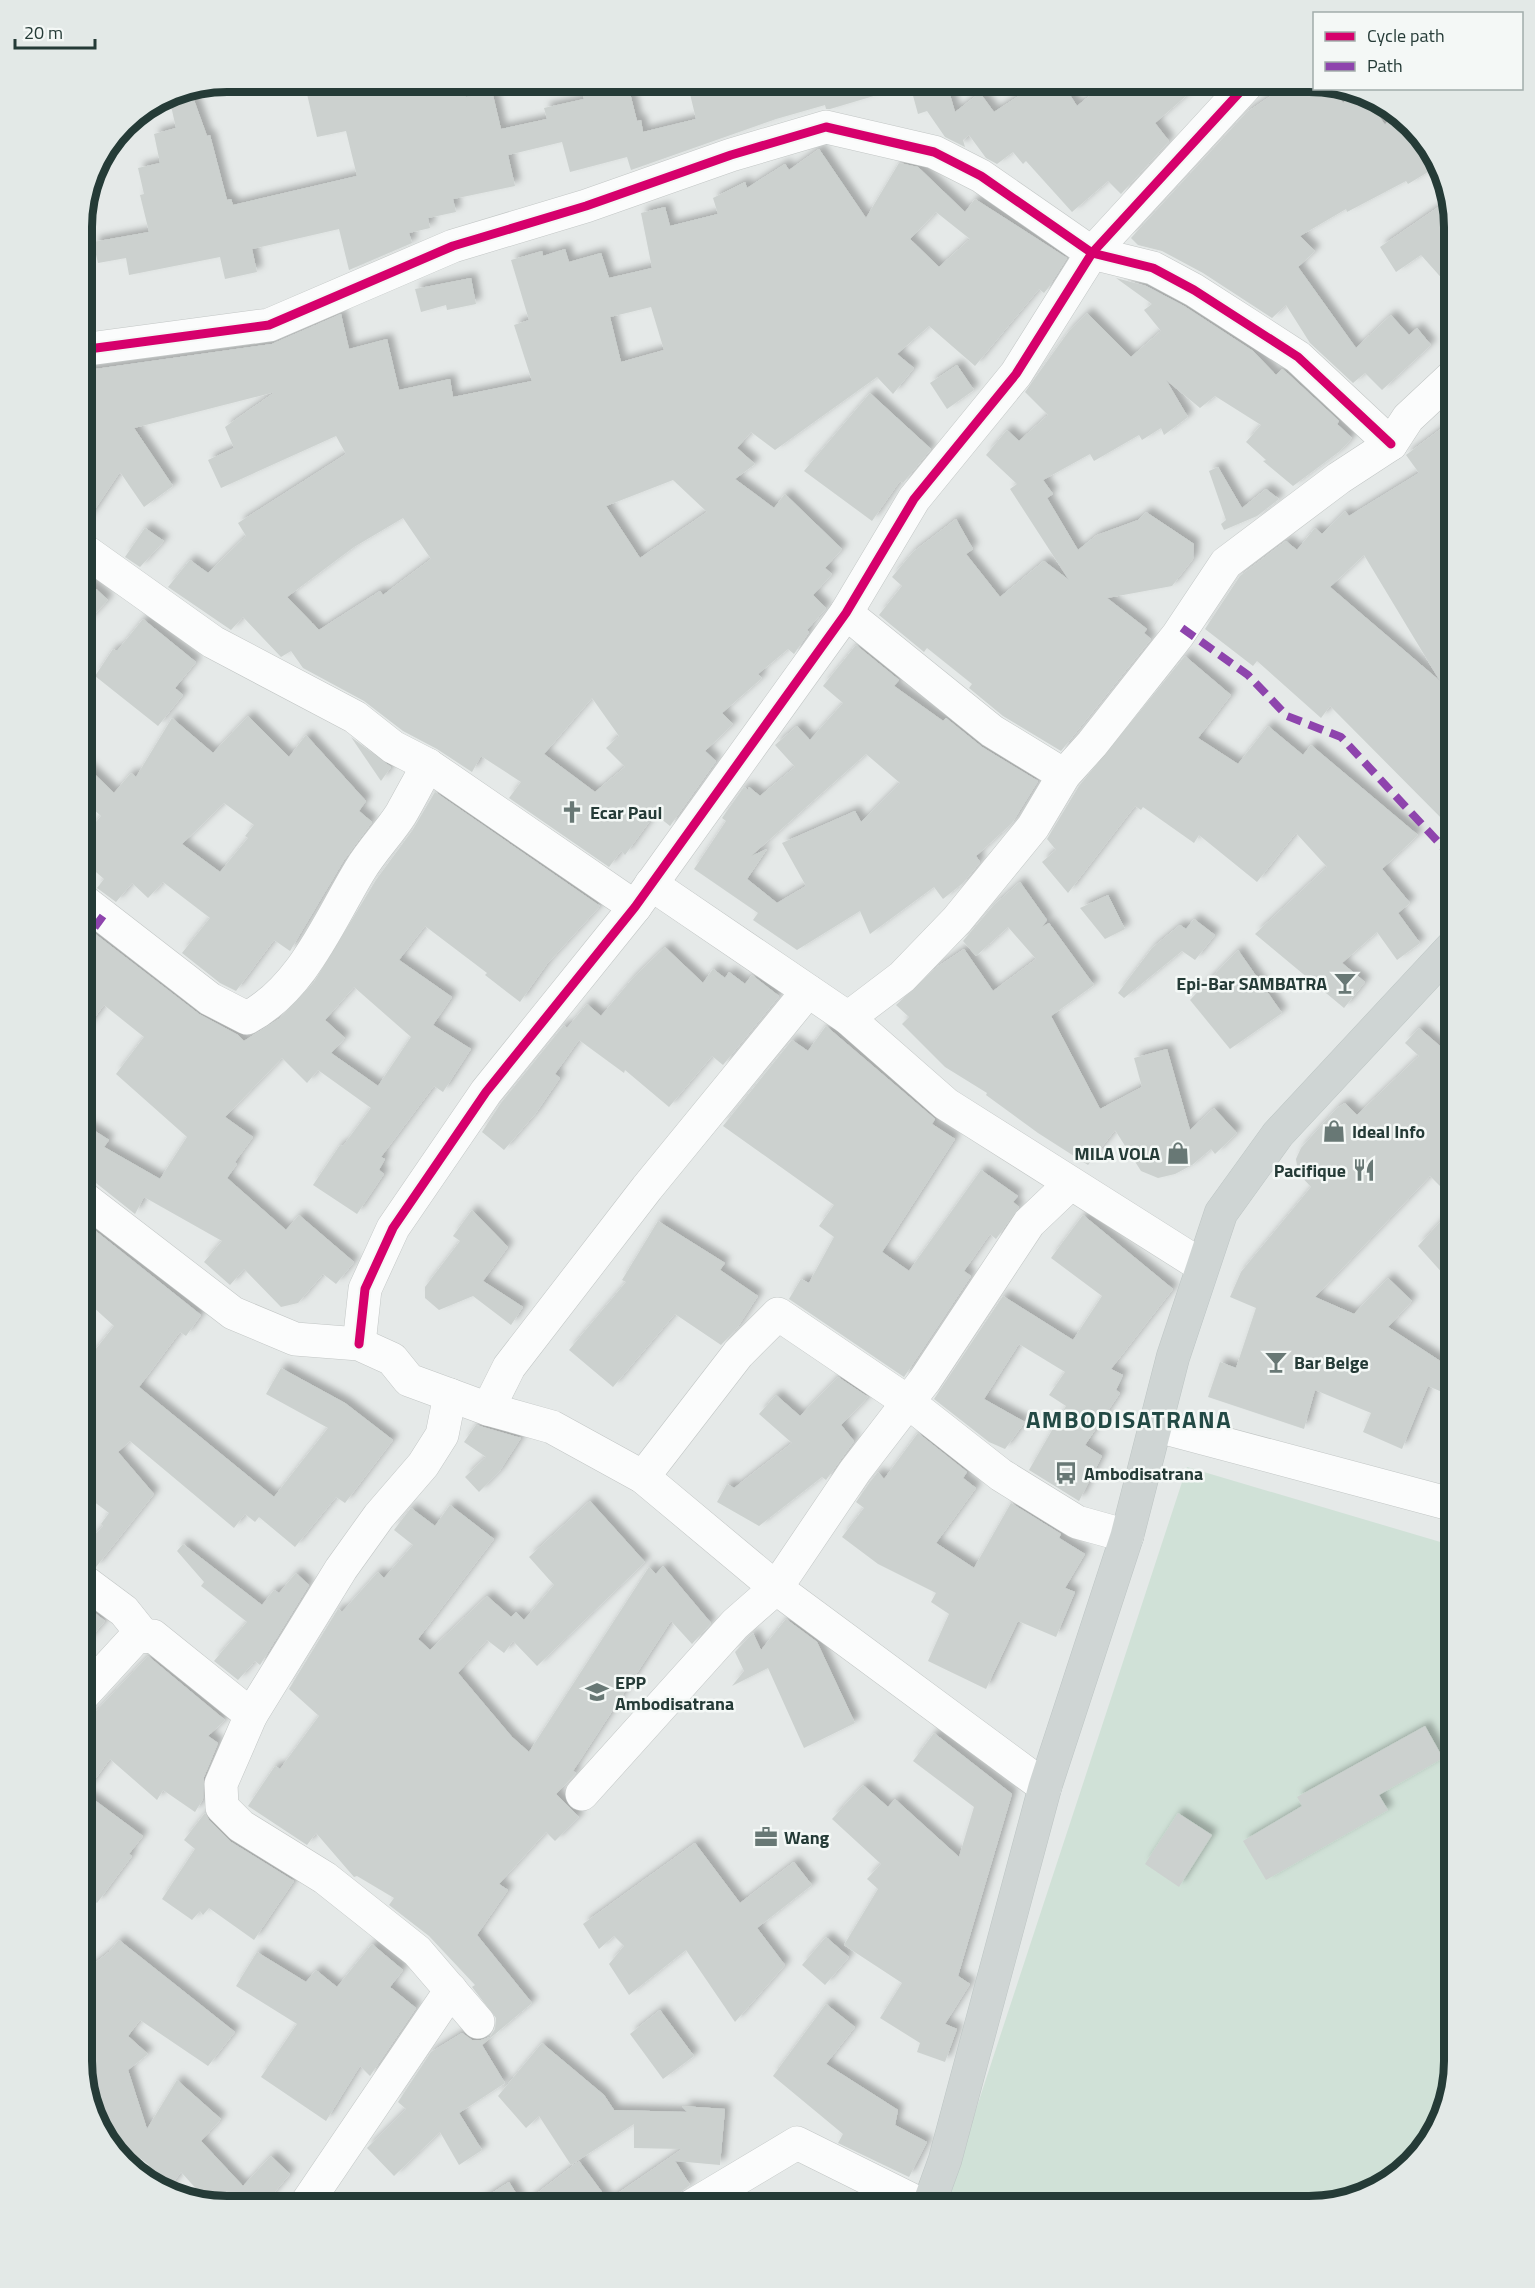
<svg xmlns="http://www.w3.org/2000/svg" width="1535" height="2288" viewBox="0 0 1535 2288" font-family="'Titillium Web',sans-serif">
  <style>
    .green { fill: #d0e1d7 }
    .building { fill: #ccd1cf; fill-rule: evenodd; filter: url(#shadow) }
    .lines { fill: none; stroke-linecap: round; stroke-linejoin: round }
    .minor-casing { stroke: #c2c6c5; stroke-width: 34 }
    .major-casing { stroke: #bdc5c4; stroke-width: 34 }
    .minor { stroke: #fbfcfc; stroke-width: 33 }
    .major { stroke: #cfd5d4; stroke-width: 33 }
    .quiet { stroke: #8e44ad; stroke-width: 8; stroke-dasharray: 15 8; stroke-linecap: butt }
    .cycleway-casing { stroke: #f4f8f6; stroke-width: 13 }
    .cycleway { stroke: #d6006c; stroke-width: 9 }
    .labels { text-anchor: middle; dominant-baseline: central; stroke-width: 5; stroke-linejoin: round; paint-order: stroke }
    .poi-label { font-size: 18px; font-weight: bold; fill: #253b37; stroke: #f4f8f6; text-anchor: start }
    .district-label { font-size: 24px; font-weight: bold; letter-spacing: 1.5px; fill: #234a45; stroke: #f4f8f6 }
    .rim { fill: none; stroke: #253b37; stroke-width: 8 }
  </style>
  <defs>
    <filter id="shadow"><feDropShadow dx="5.5" dy="-5.5" stdDeviation="3" flood-color="#0004"/></filter>
  </defs>
  <rect width="100%" height="100%" fill="#e5e9e8"/>
  <polygon class="green" points="1187,1467 1454,1546 1454,2062 1434,2134 1381,2188 1309,2207 944,2207"/>
  <g class="building">
    <polygon points="304,81 455,81 458,94 465,92 466,97 492,91 501,129 547,119 544,108 584,99 579,81 627,81 637,121 641,120 643,132 696,119 690,94 723,86 721,81 904,81 904,87 830,109 826,109 825,105 776,119 631,170 627,157 570,172 562,142 508,155 515,186 453,199 456,212 428,218 430,228 409,233 412,243 349,270 339,229 252,249 257,272 225,279 220,257 129,275 126,258 98,263 93,242 149,232 140,195 144,194 138,168 160,163 154,134 176,128 171,106 194,100 207,136 210,135 227,200 231,199 233,205 357,176 346,131 317,137"/>
    <polygon points="909,81 946,81 955,112 980,93 994,112 1042,81 1061,81 1077,106 1108,81 1203,81 1155,123 1169,141 1121,194 1108,181 1072,212 1026,161 1023,164 1013,152 997,164 986,158 969,135 963,140 965,147 945,137 927,111 918,114"/>
    <polygon points="1293,81 1314,81 1314,88 1333,88 1343,103 1357,93 1365,96 1385,125 1394,113 1435,154 1438,166 1408,184 1406,181 1347,212 1346,209 1300,236 1315,251 1298,267 1356,348 1391,315 1409,335 1417,328 1431,345 1382,390 1365,373 1353,383 1310,343 1286,305 1272,318 1203,273 1162,251 1138,245 1131,238 1247,112"/>
    <path d="M819,149L866,218L899,163L918,167L965,212L975,199L1067,258L1048,288L1044,293L1039,289L975,366L929,326L897,354L914,368L893,394L877,377L775,450L751,432L737,448L755,464L735,479L774,508L785,494L842,549L825,568L832,574L813,595L826,608L807,630L809,632L794,654L788,649L758,674L762,678L722,713L733,724L705,751L716,761L670,826L655,814L625,855L621,851L609,867L509,798L521,782L481,756L472,772L437,749L403,731L364,701L303,668L291,651L281,657L243,617L231,630L168,587L190,560L208,573L246,536L238,523L346,454L336,436L221,488L208,460L234,448L225,427L275,392L134,428L173,486L144,507L120,472L81,530V371L272,344L341,314L349,349L387,339L399,390L450,379L453,397L532,381L514,325L529,320L511,260L542,251L543,256L565,249L569,262L601,253L609,278L652,268L641,213L665,207L670,226L718,214L713,198L745,182L747,188L785,164L789,170ZM936,212L970,239L939,267L910,239ZM651,307L664,350L621,362L610,317ZM673,480L707,512L640,558L606,506ZM403,518L431,559L383,595L380,591L319,630L287,597L354,547ZM592,698L619,736L606,748L625,767L595,792L544,754Z"/>
    <polygon points="1447,201 1454,227 1454,292 1421,255 1396,272 1380,247"/>
    <polygon points="471,278 476,304 447,310 446,305 421,312 415,289"/>
    <polygon points="1116,278 1146,286 1184,306 1253,351 1276,375 1282,369 1286,372 1339,421 1337,424 1352,438 1340,451 1293,486 1263,461 1266,460 1246,442 1261,425 1215,396 1200,408 1166,380 1188,417 1164,435 1161,428 1142,440 1139,435 1094,461 1090,454 1043,480 1053,494 1047,498 1078,550 1097,535 1138,520 1146,512 1194,544 1193,559 1172,586 1107,598 1147,629 1144,633 1151,639 1061,751 1003,716 969,688 972,684 927,648 924,652 879,615 902,586 892,577 913,552 956,519 973,549 966,554 1000,597 1044,561 1069,580 1010,489 1017,484 986,455 1007,430 1019,441 1048,415 1025,392 1069,331 1087,313 1131,357 1161,331 1144,310 1152,304"/>
    <polygon points="957,365 974,390 947,409 930,383"/>
    <polygon points="870,393 931,449 903,483 900,481 872,521 804,471"/>
    <path d="M1454,419V831L1330,706L1321,718L1257,661L1253,666L1205,629L1240,576L1286,541L1297,550L1315,528L1322,534L1345,511L1349,516L1419,473L1406,455ZM1364,555L1440,681L1330,587Z"/>
    <polygon points="1218,467 1242,508 1266,489 1279,499 1257,516 1224,530 1221,524 1226,520 1209,471"/>
    <polygon points="145,528 164,541 140,567 125,557"/>
    <polygon points="81,575 108,600 81,628"/>
    <polygon points="143,619 196,662 175,688 183,695 158,726 95,676 113,649 117,651"/>
    <path d="M856,645L899,680L894,686L943,721L946,718L982,747L1038,781L1012,823L976,856L980,862L963,883L943,899L934,887L870,934L860,911L797,950L753,920L758,913L694,869L726,821L722,818L744,787L748,790L749,787L760,796L795,767L775,745L797,726L810,740L843,703L823,686ZM866,754L900,783L861,822L855,811L782,843L806,886L777,903L747,879L767,849L751,856Z"/>
    <polygon points="1185,656 1231,695 1198,738 1238,764 1268,726 1303,755 1311,745 1418,835 1382,869 1410,903 1398,913 1420,943 1397,960 1377,932 1342,963 1365,982 1344,1008 1255,934 1327,867 1296,833 1257,882 1199,835 1194,843 1143,807 1141,810 1135,806 1068,893 1042,862 1056,850 1047,839 1079,786"/>
    <path d="M248,716L289,757L306,735L366,801L359,811L372,822L344,860L290,951L274,940L236,991L220,983L182,953L210,918L163,882L148,898L132,883L116,902L97,888L104,879L81,859V840L101,816L81,798V761L114,793L131,773L136,777L172,718L213,753ZM224,803L254,825L245,836L248,838L220,872L182,844Z"/>
    <polygon points="351,737 391,767 381,781"/>
    <path d="M435,792L600,906L547,964L520,1002L485,975L487,973L425,926L399,960L452,997L433,1025L471,1049L443,1092L434,1086L381,1157L385,1159L379,1170L384,1174L357,1214L313,1185L340,1145L343,1146L371,1108L318,1070L307,1083L282,1058L225,1117L253,1137L235,1162L237,1164L227,1178L286,1230L299,1215L354,1262L336,1284L323,1274L298,1303L281,1307L244,1269L230,1285L204,1262L222,1241L144,1197L135,1214L86,1175L81,1178V1122L109,1140L104,1147L160,1179L187,1137L116,1074L144,1037L104,1005L81,1036V923L199,1014L238,1035L244,1041L279,1019L314,982L376,880L412,831ZM354,987L411,1037L378,1086L331,1053L345,1038L325,1020Z"/>
    <polygon points="1020,882 1047,920 1042,927 1049,923 1094,985 1051,1016 1100,1109 1142,1087 1134,1058 1167,1049 1190,1130 1214,1108 1237,1133 1215,1154 1211,1149 1192,1165 1175,1174 1158,1178 1141,1171 1115,1130 1088,1165 1038,1133 986,1095 987,1093 945,1067 902,1024 909,1017 896,1005 937,967 964,949 993,991 1036,959 1008,927 976,956 963,941 994,905"/>
    <polygon points="1108,895 1125,929 1105,939 1080,908"/>
    <polygon points="1194,919 1215,935 1195,960 1182,951 1124,998 1118,993 1152,948 1180,925 1186,929"/>
    <polygon points="665,947 703,983 713,969 725,978 729,972 745,984 752,975 779,996 723,1065 712,1056 669,1107 625,1070 624,1073 579,1040 555,1074 560,1078 536,1113 504,1150 482,1132 501,1103 564,1025 567,1028 587,1004 601,1016 632,979"/>
    <polygon points="1238,950 1282,1013 1230,1049 1190,1000"/>
    <polygon points="826,1026 935,1119 932,1124 955,1139 882,1252 909,1271 981,1170 1018,1196 1013,1202 1019,1207 996,1239 990,1234 964,1271 971,1276 904,1377 789,1299 801,1279 809,1283 834,1237 819,1226 834,1205 723,1126 792,1040 808,1051"/>
    <polygon points="1419,1028 1454,1058 1454,1173 1440,1186 1430,1176 1315,1297 1354,1314 1388,1278 1412,1301 1388,1327 1454,1370 1454,1397 1428,1386 1402,1449 1363,1432 1371,1413 1315,1390 1304,1429 1208,1397 1220,1362 1236,1368 1256,1308 1230,1297 1241,1272 1311,1187 1298,1173 1296,1159 1301,1148 1337,1108 1345,1103 1357,1115 1419,1056 1405,1043"/>
    <polygon points="1454,1207 1454,1286 1418,1246"/>
    <polygon points="472,1210 508,1247 483,1281 523,1307 511,1325 473,1296 439,1310 425,1298 425,1287 460,1241 453,1236"/>
    <polygon points="1083,1215 1173,1289 1111,1369 1123,1375 1116,1390 1120,1393 1085,1445 1102,1456 1079,1501 1029,1470 1066,1406 1049,1395 1065,1372 1019,1344 984,1399 1025,1422 1005,1449 989,1442 934,1399 1003,1296 1073,1340 1102,1296 1051,1258"/>
    <polygon points="83,1221 201,1315 186,1336 180,1332 139,1387 274,1497 328,1428 266,1394 281,1368 345,1403 393,1440 345,1503 336,1497 295,1547 259,1517 255,1522 245,1514 234,1528 130,1441 118,1452 154,1494 96,1567 81,1561 81,1550 103,1526 101,1524 109,1513 81,1492 81,1368 114,1326 81,1296"/>
    <polygon points="658,1221 725,1263 720,1270 758,1296 737,1328 721,1345 675,1314 613,1387 569,1350 626,1282 622,1280"/>
    <polygon points="838,1377 868,1397 841,1425 854,1441 826,1480 822,1477 759,1526 717,1502 727,1484 734,1488 792,1443 759,1414 776,1395 800,1416"/>
    <polygon points="476,1425 521,1438 499,1472 479,1492 465,1477 486,1457 464,1442"/>
    <polygon points="918,1433 967,1472 963,1478 976,1488 936,1543 974,1568 1011,1503 1061,1534 1059,1538 1085,1554 1065,1588 1075,1592 1056,1637 1018,1621 986,1689 928,1661 949,1614 931,1602 936,1593 878,1564 842,1537 864,1508 856,1502 870,1482 878,1472 884,1479"/>
    <polygon points="590,1501 645,1562 537,1666 513,1641 504,1653 487,1640 458,1673 512,1737 529,1752 649,1567 656,1574 663,1566 711,1623 692,1644 671,1621 573,1771 576,1773 556,1794 579,1817 555,1841 546,1832 499,1884 508,1890 477,1935 532,2003 482,2045 505,2083 459,2113 482,2150 459,2165 440,2132 394,2176 367,2148 406,2109 398,2102 431,2052 462,2033 472,2040 481,2040 490,2037 495,2029 496,2018 472,1987 475,1985 429,1936 389,1905 394,1898 357,1876 354,1877 316,1833 307,1845 248,1806 275,1766 280,1769 319,1716 289,1689 338,1609 342,1612 378,1572 384,1578 413,1545 394,1530 411,1508 435,1526 450,1505 494,1539 418,1639 430,1650 487,1596 511,1617 516,1612 524,1620 554,1585 529,1557"/>
    <polygon points="183,1544 262,1605 274,1590 279,1593 296,1573 309,1585 260,1665 255,1661 238,1680 214,1661 247,1622 201,1586 204,1582 177,1551"/>
    <polygon points="81,1602 105,1621 81,1649"/>
    <polygon points="786,1619 817,1642 855,1723 804,1748 768,1668 732,1686 744,1671 735,1652 753,1633 761,1650"/>
    <polygon points="148,1656 225,1720 208,1736 218,1743 204,1777 203,1799 195,1812 163,1790 157,1800 110,1759 85,1793 143,1836 129,1854 132,1856 97,1903 81,1891 81,1727"/>
    <polygon points="1425,1726 1443,1758 1379,1795 1388,1810 1266,1880 1243,1841 1302,1806 1297,1797"/>
    <polygon points="934,1733 1012,1794 958,1976 970,1984 945,2024 957,2029 945,2062 917,2052 920,2043 880,2018 902,1983 844,1945 878,1889 867,1879 881,1864 832,1819 863,1785 888,1807 895,1799 959,1857 974,1807 913,1761"/>
    <polygon points="205,1813 209,1820 231,1842 294,1881 254,1940 209,1908 203,1915 200,1911 192,1920 162,1899 195,1849 184,1840"/>
    <polygon points="1178,1813 1212,1835 1179,1887 1145,1864"/>
    <polygon points="695,1843 740,1903 794,1862 812,1885 757,1928 785,1965 735,2022 686,1950 629,1995 609,1964 624,1946 614,1936 599,1949 583,1924"/>
    <polygon points="826,1937 849,1957 825,1985 802,1965"/>
    <polygon points="119,1940 235,2032 208,2066 140,2020 128,2036 148,2054 128,2070 147,2129 177,2080 221,2119 201,2141 243,2186 271,2156 290,2174 262,2207 218,2207 210,2204 181,2172 168,2190 152,2185 141,2176 149,2165 99,2128 81,2061 81,1974 109,1952"/>
    <polygon points="372,1944 403,1970 390,1987 416,2008 370,2076 360,2066 326,2121 261,2077 297,2024 236,1986 257,1952 306,1982 316,1970 337,1987"/>
    <polygon points="826,2004 855,2027 826,2064 898,2110 895,2125 927,2142 909,2177 838,2143 843,2134 773,2076"/>
    <polygon points="660,2010 694,2056 663,2079 630,2034"/>
    <polygon points="542,2043 604,2095 614,2110 687,2112 682,2106 725,2109 720,2165 675,2161 690,2185 674,2197 671,2207 470,2207 509,2182 523,2204 579,2161 608,2200 682,2149 634,2148 634,2124 571,2165 539,2116 526,2128 498,2096"/>
  </g>
  <g class="lines">
    <g class="minor-casing">
      <g id="minor">
        <polyline points="81,350 269,325 453,246 586,206 731,155 826,127 934,152 981,176 1092,253 1153,268 1194,290 1298,357 1391,444"/>
        <polyline points="81,548 213,642 355,717 393,747 428,765 635,907"/>
        <polyline points="846,613 992,731 1064,775"/>
        <polyline points="651,884 848,1018 946,1104 1202,1266"/>
        <path d="M81,899L210,999L247,1018C303,988 329,921 360,870C372,850 389,833 401,814C410,798 419,781 428,765"/>
        <polyline points="848,1018 902,977 957,920 1033,827 1064,775 1092,744 1178,635 1226,563 1339,478 1391,444 1408,418 1454,375"/>
        <polyline points="81,1196 233,1313 295,1339 359,1344 392,1359 409,1380 488,1409 552,1427 643,1477 776,1588 1045,1787"/>
        <polyline points="359,1344 365,1289 393,1228 486,1092 635,907 846,613 914,499 1016,374 1092,253 1250,81"/>
        <polyline points="450,1395 442,1435 423,1465 379,1516 341,1569 251,1715 221,1784 222,1807 241,1826 325,1878 417,1951 478,2022"/>
        <polyline points="488,1409 509,1367 647,1188 808,991"/>
        <polyline points="1154,1425 1454,1505"/>
        <polyline points="643,1477 738,1354 778,1314 908,1402 1001,1475 1077,1522 1127,1536"/>
        <polyline points="81,1579 124,1611 144,1636"/>
        <polyline points="81,1697 136,1637 153,1636 251,1715"/>
        <polyline points="582,1794 735,1624 776,1588 855,1471 925,1380 1029,1223 1070,1184"/>
        <polyline points="304,2207 451,1990"/>
        <polyline points="690,2207 797,2143 926,2207"/>
      </g>
    </g>
    <g class="major-casing">
      <polyline id="major" points="928,2207 945,2160 1045,1787 1127,1536 1173,1357 1221,1213 1278,1134 1454,945"/>
    </g>
    <use href="#minor" class="minor"/>
    <use href="#major" class="major"/>
    <g class="quiet">
      <polyline points="1182,628 1248,675 1287,716 1341,737 1454,859"/>
      <polyline points="81,946 103,916"/>
    </g>
    <g class="cycleway-casing">
      <g id="cycleway">
        <polyline points="81,350 269,325 453,246 586,206 731,155 826,127 934,152 981,176 1092,253 1153,268 1194,290 1298,357 1391,444"/>
        <polyline points="359,1344 365,1289 393,1228 486,1092 635,907 846,613 914,499 1016,374 1092,253 1250,81"/>
      </g>
    </g>
    <use href="#cycleway" class="cycleway"/>
  </g>
  <defs>
    <g id="church-bare" transform="scale(1.8)"><path d="M-1.2-6h2.4v3.5h3.3v2.4h-3.3V6h-2.4V-.1h-3.3v-2.4h3.3Z" fill="#687875" stroke="#f4f8f6" stroke-width="2.5" paint-order="stroke"/></g>
    <g id="bar-bare" transform="scale(1.8)"><path d="M-6-5H6L.8 .8V4.5H3.5V6h-7V4.5H-.8V.8Z" fill="#687875" stroke="#f4f8f6" stroke-width="2.5" paint-order="stroke"/></g>
    <g id="shop-bare" transform="scale(1.8)"><path d="M-5-2.5h2.3a2.7 3.5 0 0 1 5.4 0H5L5.5 6h-11ZM-1.5-2.5h3a1.5 2.3 0 0 0-3 0Z" fill="#687875" stroke="#f4f8f6" stroke-width="2.5" paint-order="stroke"/></g>
    <g id="restaurant-bare" transform="scale(1.8)"><path d="M-5-6h1v4h1v-4h1v4h1v-4h1v5L-1.5 .5V6h-2V.5L-5-1ZM5-6V6H3V1.5H1.5Q1.5-4 5-6Z" fill="#687875" stroke="#f4f8f6" stroke-width="2.5" paint-order="stroke"/></g>
    <g id="bus-bare" transform="scale(1.8)"><path d="M-5-6H5V4H4V6H2V4H-2V6H-4V4H-5ZM-3.5-4V0h7V-4ZM-3.5 1.2v1.5H-2V1.2ZM2 1.2v1.5H3.5V1.2Z" fill="#687875" stroke="#f4f8f6" stroke-width="2.5" paint-order="stroke"/></g>
    <g id="school-bare" transform="scale(1.8)"><path d="M0-5L7-2L0 1L-7-2ZM-4 1L0 2.5L4 1V4Q0 6-4 4Z" fill="#687875" stroke="#f4f8f6" stroke-width="2.5" paint-order="stroke"/></g>
    <g id="office-bare" transform="scale(1.8)"><path d="M-6-3h4V-5.5h4V-3h4V5H-6ZM-1-4.5V-3h2v-1.5ZM-6 0V1H6V0Z" fill="#687875" stroke="#f4f8f6" stroke-width="2.5" paint-order="stroke"/></g>
  </defs>
  <g fill-rule="evenodd">
    <use href="#church-bare" x="572" y="812"/>
    <use href="#bar-bare" x="1345" y="983"/>
    <use href="#shop-bare" x="1334" y="1131"/>
    <use href="#shop-bare" x="1178" y="1153"/>
    <use href="#restaurant-bare" x="1364" y="1170"/>
    <use href="#bar-bare" x="1276" y="1362"/>
    <use href="#bus-bare" x="1066" y="1473"/>
    <use href="#school-bare" x="597" y="1692"/>
    <use href="#office-bare" x="766" y="1837"/>
  </g>
  <g class="labels">
    <g class="poi-label">
      <text x="590" y="812">Ecar Paul</text>
      <text x="1327" y="983" text-anchor="end">Epi-Bar SAMBATRA</text>
      <text x="1352" y="1131">Ideal Info</text>
      <text x="1160" y="1153" text-anchor="end">MILA VOLA</text>
      <text x="1346" y="1170" text-anchor="end">Pacifique</text>
      <text x="1294" y="1362">Bar Belge</text>
      <text x="1084" y="1473">Ambodisatrana</text>
      <text x="615" y="1682">EPP<tspan x="615" dy="21">Ambodisatrana</tspan></text>
      <text x="784" y="1837">Wang</text>
    </g>
    <g class="district-label">
      <text x="1129" y="1419">AMBODISATRANA</text>
    </g>
  </g>
  <path d="M0 0H1535V2288H0ZM227 92H1309A135 135 0 0 1 1444 227V2061A135 135 0 0 1 1309 2196H227A135 135 0 0 1 92 2061V227A135 135 0 0 1 227 92Z" fill="#e3e9e7" fill-rule="evenodd"/>
  <path class="rim" d="M227 92H1309A135 135 0 0 1 1444 227V2061A135 135 0 0 1 1309 2196H227A135 135 0 0 1 92 2061V227A135 135 0 0 1 227 92Z"/>
  <rect x="1313" y="12" width="210" height="78" fill="#f4f8f6" stroke="#a1acaa" stroke-width="1.5"/>
  <rect x="1325" y="32" width="30" height="9" fill="#d6006c" stroke="#a1acaa" stroke-width="1.5"/>
  <text x="1367" y="42" font-size="18" fill="#253b37">Cycle path</text>
  <rect x="1325" y="62" width="30" height="9" fill="#8e44ad" stroke="#a1acaa" stroke-width="1.5"/>
  <text x="1367" y="72" font-size="18" fill="#253b37">Path</text>
  <path d="M15 39v9h80v-9" fill="none" stroke="#253b37" stroke-width="3"/>
  <text x="24" y="39" font-size="18" fill="#253b37" stroke="#f4f8f6" stroke-width="4.5" paint-order="stroke">20 m</text>
</svg>
